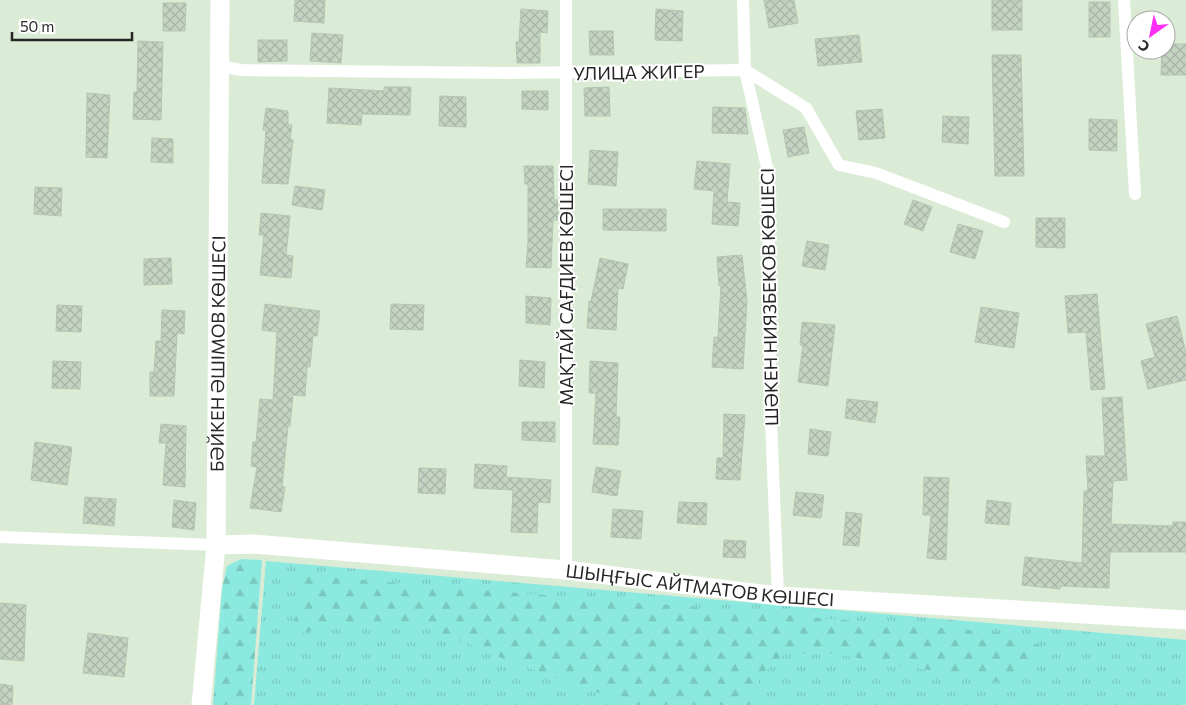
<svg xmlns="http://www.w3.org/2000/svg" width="1186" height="705" viewBox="0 0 1186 705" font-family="Commissioner,sans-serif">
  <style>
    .grass { fill: url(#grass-tufts) }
    .forest { fill: url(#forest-firs) }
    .building { fill: url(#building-cross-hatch); stroke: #b2c6b0 }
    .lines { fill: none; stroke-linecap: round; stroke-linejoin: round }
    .street { stroke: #fff; stroke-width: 12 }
    .secondary { stroke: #fff; stroke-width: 19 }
    .labels { text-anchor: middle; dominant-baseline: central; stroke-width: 4; stroke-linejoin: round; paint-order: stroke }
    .street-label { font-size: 18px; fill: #262626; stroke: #fff }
  </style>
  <defs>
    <pattern id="grass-tufts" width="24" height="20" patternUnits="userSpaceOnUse" patternTransform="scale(1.25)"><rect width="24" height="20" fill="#8be9df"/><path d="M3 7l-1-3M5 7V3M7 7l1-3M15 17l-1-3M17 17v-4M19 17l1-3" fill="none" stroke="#78c8bf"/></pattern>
    <pattern id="forest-firs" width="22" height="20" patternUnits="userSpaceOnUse" patternTransform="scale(1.25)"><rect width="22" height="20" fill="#8be9df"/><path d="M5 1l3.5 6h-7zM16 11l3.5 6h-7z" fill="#78c8bf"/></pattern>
    <pattern id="building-cross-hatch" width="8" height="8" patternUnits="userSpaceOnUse" patternTransform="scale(1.25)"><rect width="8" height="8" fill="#c5d3c2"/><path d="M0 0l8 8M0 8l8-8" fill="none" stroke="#a9b5a7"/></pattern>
  </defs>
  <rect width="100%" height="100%" fill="#daecd5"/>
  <polygon class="grass" points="266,561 1186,640 1186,705 254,705"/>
  <g class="forest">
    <polygon points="241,559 262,560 251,705 213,705 222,589 227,566"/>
    <polygon points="302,575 1003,633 1047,648 1000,682 828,653 785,654 759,676 758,705 633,705 506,660 428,627 354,621 293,635"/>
  </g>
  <g class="building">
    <polygon points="295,0 325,0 324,23 294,21"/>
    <polygon points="764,0 794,0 798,23 769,28"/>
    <rect x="992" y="0" width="30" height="30"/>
    <rect x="1089" y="2" width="21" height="35"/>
    <polygon points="163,3 186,3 185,31 163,31"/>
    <polygon points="521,9 548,11 547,33 540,32 540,63 517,63 516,42 519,42"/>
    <polygon points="656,9 683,11 682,41 655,40"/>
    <polygon points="589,31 613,31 614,55 590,55"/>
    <polygon points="312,33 343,35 341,63 310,61"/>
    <polygon points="859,35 862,62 818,66 815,39"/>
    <polygon points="258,40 287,40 287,61 258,62"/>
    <polygon points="138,41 163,42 161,120 133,119 134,92 137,92"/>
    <polygon points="1166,44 1186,44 1186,75 1161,75 1162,50 1166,50"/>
    <polygon points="992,55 1021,55 1024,176 995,176"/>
    <polygon points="384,87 411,87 410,115 362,114 361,125 327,123 329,88 384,91"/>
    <polygon points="609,87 610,116 585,116 584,88"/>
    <polygon points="522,91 548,91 548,110 522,109"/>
    <polygon points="87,93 110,95 107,158 86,157"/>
    <polygon points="440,96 466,97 466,127 439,126"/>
    <polygon points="713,107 745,108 748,134 712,133"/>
    <polygon points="266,108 288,111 288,125 292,125 290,139 293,140 288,184 262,183 266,130 263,130"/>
    <polygon points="882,109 885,138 859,140 856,111"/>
    <polygon points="943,116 969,117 968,144 942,142"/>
    <polygon points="1089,119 1117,120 1117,151 1089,150"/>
    <polygon points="804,127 809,153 788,157 783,130"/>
    <polygon points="152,138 173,139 173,163 151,162"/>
    <polygon points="590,150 618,152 616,186 588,184"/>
    <polygon points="697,161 730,164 727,202 740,203 738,226 712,224 714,191 694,189"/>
    <polygon points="524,166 553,166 554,200 558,200 558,220 553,220 551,268 526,267 528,241 528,184 525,184"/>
    <polygon points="295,186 325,190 322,210 292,205"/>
    <polygon points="35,187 62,188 61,216 34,214"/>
    <polygon points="913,200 932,207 923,231 904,224"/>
    <polygon points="603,209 666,209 666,231 603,230"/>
    <polygon points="261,213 290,216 286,255 293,256 291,278 260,275 264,235 259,235"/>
    <polygon points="1036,218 1065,218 1065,248 1036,247"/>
    <polygon points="958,224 983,231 975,259 950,252"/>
    <polygon points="807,241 829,245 825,270 802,266"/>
    <polygon points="742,255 747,301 743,369 712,367 714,337 718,337 721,285 719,286 717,257"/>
    <polygon points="171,258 172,284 144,285 144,259"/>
    <polygon points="600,258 628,264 623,289 618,288 616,330 587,328 589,301 591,301"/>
    <polygon points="1097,294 1105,389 1091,390 1086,332 1068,333 1065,296"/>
    <polygon points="526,296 551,298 550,325 526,323"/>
    <polygon points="265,304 320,311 317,336 313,336 310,367 307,367 305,396 293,395 290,426 288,426 282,487 285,487 281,512 250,508 257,467 251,466 253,442 256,442 260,399 273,400 277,332 262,330"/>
    <polygon points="391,304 424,305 423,330 390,329"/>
    <polygon points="57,305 82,306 81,332 56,331"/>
    <polygon points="981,307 1019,313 1014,348 975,342"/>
    <polygon points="162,310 185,311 184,334 177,333 174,396 150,396 150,372 154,372 156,341 161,341"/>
    <polygon points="1177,316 1186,353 1186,380 1148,389 1141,361 1155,357 1146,324"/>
    <polygon points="802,322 835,325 828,386 798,382 803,345 800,345"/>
    <polygon points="520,360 545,362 544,388 519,386"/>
    <polygon points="53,361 81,362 80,389 52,388"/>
    <polygon points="590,361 618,363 616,417 620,417 618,445 593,444 596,393 589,393"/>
    <polygon points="1122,397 1127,480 1113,481 1111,524 1173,526 1173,522 1186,522 1186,552 1110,552 1109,588 1061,586 1060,589 1022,585 1025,557 1082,563 1084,491 1088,491 1086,456 1105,456 1102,398"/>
    <polygon points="847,399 878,402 875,423 845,418"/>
    <polygon points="724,414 745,415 740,480 716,479 717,458 723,458"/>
    <polygon points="522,422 555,422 555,442 522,440"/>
    <polygon points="161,424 186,426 185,487 163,485 166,443 159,443"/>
    <polygon points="810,429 831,432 828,456 808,454"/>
    <polygon points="35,442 72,447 67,485 31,480"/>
    <polygon points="475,464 507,466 506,477 551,480 550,503 538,502 537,533 511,532 513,490 474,488"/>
    <polygon points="596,467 621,471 617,496 592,492"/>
    <polygon points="419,468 446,469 445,494 418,493"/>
    <polygon points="924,477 949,478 946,560 927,558 931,515 923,515"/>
    <polygon points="796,492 824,495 821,518 793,515"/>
    <polygon points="85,497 116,499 114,526 83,523"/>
    <polygon points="174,500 196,503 194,530 172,527"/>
    <polygon points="987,500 1011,503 1009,525 985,523"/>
    <polygon points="679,502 707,503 706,525 677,523"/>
    <polygon points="613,509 643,511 641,539 611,537"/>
    <polygon points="846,512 862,514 859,546 843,545"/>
    <polygon points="724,540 746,541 745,558 723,557"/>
    <polygon points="0,603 26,605 24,661 0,659"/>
    <polygon points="88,633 128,638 124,677 83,673"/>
    <polygon points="0,684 13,686 12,705 0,705"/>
  </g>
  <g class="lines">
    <g class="street">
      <polyline points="743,0 745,70 768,172 770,394 778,596"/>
      <polyline points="1124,0 1135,194"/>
      <polyline points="220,66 241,70 507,73 745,70 806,108 839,165 876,173 1004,222"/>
      <polyline points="0,537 216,545"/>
      <polyline points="566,570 566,0"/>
    </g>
    <g class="secondary">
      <path id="s1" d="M216,545L253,544L566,570L778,596L1186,620"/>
      <path id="s2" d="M201,705L216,545L220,0"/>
    </g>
  </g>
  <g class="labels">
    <g class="street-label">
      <text transform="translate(639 72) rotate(-1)">УЛИЦА ЖИГЕР</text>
      <text transform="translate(566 285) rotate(-90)">МАҚТАЙ САҒДИЕВ КӨШЕСІ</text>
      <text transform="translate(769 297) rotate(-91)">ШӘКЕН НИЯЗБЕКОВ КӨШЕСІ</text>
      <text stroke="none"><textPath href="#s2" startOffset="352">БӘЙКЕН ӘШІМОВ КӨШЕСІ</textPath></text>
      <text stroke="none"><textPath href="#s1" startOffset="486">ШЫҢҒЫС АЙТМАТОВ КӨШЕСІ</textPath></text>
    </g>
  </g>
  <g transform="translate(1151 35) rotate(213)"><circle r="24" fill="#ffffff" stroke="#a8a8a8"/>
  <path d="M0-4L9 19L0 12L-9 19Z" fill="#ff2ff5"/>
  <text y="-8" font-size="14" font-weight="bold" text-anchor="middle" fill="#262626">С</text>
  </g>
  <path d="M12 32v8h120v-8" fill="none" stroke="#262626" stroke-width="2.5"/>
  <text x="20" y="32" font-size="15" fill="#262626" stroke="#ffffff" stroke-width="4" paint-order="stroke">50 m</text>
</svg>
